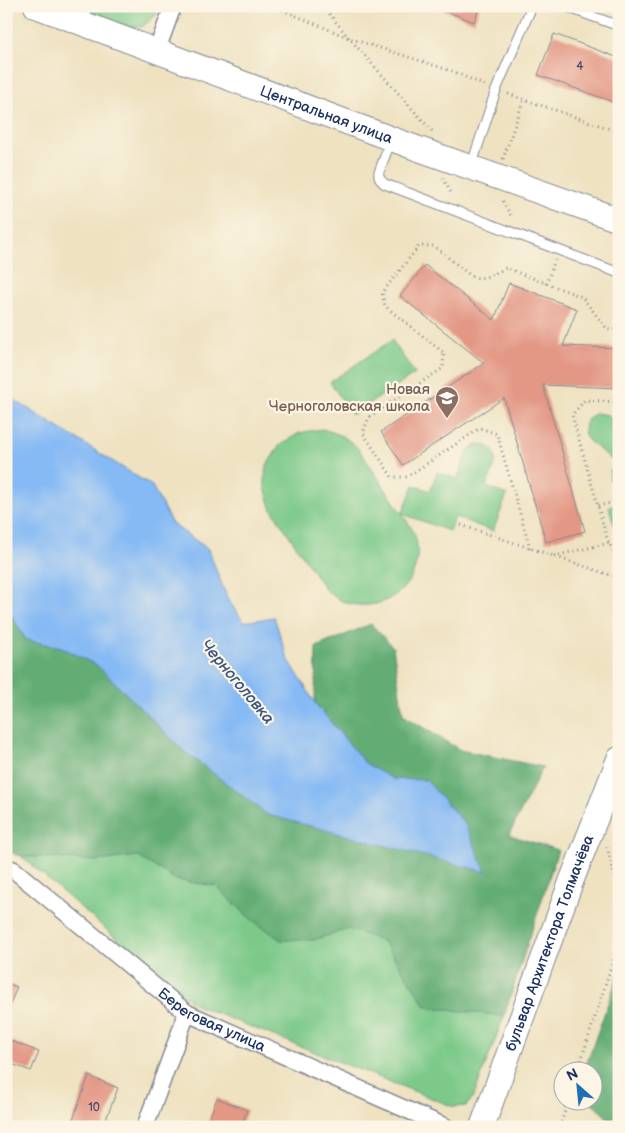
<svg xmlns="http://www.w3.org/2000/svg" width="625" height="1133" viewBox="0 0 625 1133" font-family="'Balsamiq Sans',sans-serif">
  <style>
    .green { fill: #7bc989; stroke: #4b7c74 }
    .forest { fill: #64ad75; stroke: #406e6a }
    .water { fill: #86baf4; stroke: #5074a9 }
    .building { fill: #e39785 }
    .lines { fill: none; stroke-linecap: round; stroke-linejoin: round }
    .lane-casing { stroke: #848890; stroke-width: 11 }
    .street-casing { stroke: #848890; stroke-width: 19 }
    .secondary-casing { stroke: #848890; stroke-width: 26 }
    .path { stroke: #848890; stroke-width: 3; stroke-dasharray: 1 4; stroke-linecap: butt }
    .lane { stroke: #fff; stroke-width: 9 }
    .street { stroke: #fff; stroke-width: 16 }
    .secondary { stroke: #fff; stroke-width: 24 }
    .labels { text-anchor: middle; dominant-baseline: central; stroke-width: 4.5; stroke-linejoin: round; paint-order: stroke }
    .number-label { font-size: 12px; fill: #4d4968 }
    .street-label { font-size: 15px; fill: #1b2f5e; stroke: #fcf5e5 }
    .education-label { font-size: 15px; fill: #785e54; stroke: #fcf5e5; text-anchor: end }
    .water-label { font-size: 16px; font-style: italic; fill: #365284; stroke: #fcf5e5 }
  </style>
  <rect width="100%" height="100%" fill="#fcf5e5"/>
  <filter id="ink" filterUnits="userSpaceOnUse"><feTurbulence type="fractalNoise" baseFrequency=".02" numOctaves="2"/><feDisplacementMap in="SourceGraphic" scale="10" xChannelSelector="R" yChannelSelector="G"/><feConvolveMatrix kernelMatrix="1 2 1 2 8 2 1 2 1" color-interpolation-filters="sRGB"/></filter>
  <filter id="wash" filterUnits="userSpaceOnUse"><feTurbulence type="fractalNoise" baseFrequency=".0096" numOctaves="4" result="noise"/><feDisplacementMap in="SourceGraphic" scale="20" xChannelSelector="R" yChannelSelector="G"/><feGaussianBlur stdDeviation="1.12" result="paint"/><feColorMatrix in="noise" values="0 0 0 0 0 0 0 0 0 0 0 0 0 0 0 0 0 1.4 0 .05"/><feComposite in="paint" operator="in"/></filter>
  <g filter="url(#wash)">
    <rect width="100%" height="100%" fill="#eee2c1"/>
    <g class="green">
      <polygon points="88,6 160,6 155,16 142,27 127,27 86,12"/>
      <polygon points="392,340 415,374 352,415 330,382"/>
      <path d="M596,413L608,415L619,424V452L612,460L587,439C581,428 585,418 596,413Z"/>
      <path d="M322,429C338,433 349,438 360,451L402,514L414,485L430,491L437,472L457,479L469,449L479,444C507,448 492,471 486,487L507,495L493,531L455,517L449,531L403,514C408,524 416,532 417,545C422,584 385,614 348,603C339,601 332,595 325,589L272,510L265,488V476L267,465L280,445L299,433Z"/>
      <polygon points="619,460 619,487 610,480 610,471"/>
      <polygon points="619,504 619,537 618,537 609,507"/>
      <polygon points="21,856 97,861 137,856 177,880 216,886 251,919 313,940 349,929 383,941 427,1007 504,1016 473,1098 466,1106 454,1107 198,1006 182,995"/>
    </g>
    <g class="forest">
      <polygon points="6,606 26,640 61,647 98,666 184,751 269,815 486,871 426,780 393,779 365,763 315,703 316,647 371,624 393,647 403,715 460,750 543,767 509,835 558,850 504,1016 427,1007 383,941 349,929 313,940 281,940 251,919 216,886 177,880 137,856 97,861 21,856 6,851"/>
      <polygon points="619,973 619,1127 617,1127 590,1101 592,1100 592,1070 584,1070"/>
    </g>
    <polygon class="water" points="6,395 152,486 172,524 208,549 228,600 244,622 274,617 287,657 315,703 365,763 393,779 426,780 465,824 486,872 268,815 184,751 98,666 61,647 26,640 6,606"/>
    <g id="blocks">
      <g class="building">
        <polygon points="433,6 480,6 474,22"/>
        <polygon points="554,34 619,58 619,104 538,75"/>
        <polygon points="425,265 494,320 509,283 577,309 563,346 619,348 619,388 543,385 585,531 546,542 504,398 403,465 381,432 484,363 400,296"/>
        <polygon points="6,983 17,987 6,1014"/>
        <polygon points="11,1041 39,1052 31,1071 6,1062 6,1053"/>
        <polygon points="89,1076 118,1088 103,1127 70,1127"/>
        <polygon points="217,1098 247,1110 241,1127 206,1127"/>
      </g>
    </g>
  </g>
  <g filter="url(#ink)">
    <use href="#blocks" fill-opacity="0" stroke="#848890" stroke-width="1"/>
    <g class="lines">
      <g class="lane-casing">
        <g id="lane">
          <polyline points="564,6 619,26"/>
          <path d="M391,140L379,172C378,178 380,180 385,184L619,273"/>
          <polyline points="471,167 496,90 532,6"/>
        </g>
      </g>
      <g class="street-casing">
        <g id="street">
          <polyline points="157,50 173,6"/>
          <path id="s1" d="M6,867L14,870L187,1013L446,1127"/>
          <polyline points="145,1127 187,1013"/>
        </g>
      </g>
      <g class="secondary-casing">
        <g id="secondary">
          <path id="s2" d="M36,6L416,148L619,220"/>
          <path id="s3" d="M482,1127L571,882L619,759"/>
        </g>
      </g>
      <g class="path">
        <polyline points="273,6 349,38 452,71 486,86"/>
        <polyline points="323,6 349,38 432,131"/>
        <polyline points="508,94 619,132"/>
        <polyline points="503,159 524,99"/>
        <polyline points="443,178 452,195"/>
        <polyline points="503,201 512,218"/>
        <polyline points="546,284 555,260"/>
        <polyline points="619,402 585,400 572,415 607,538 619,564"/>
        <polyline points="598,506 619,501"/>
        <polyline points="461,525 619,578"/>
        <path d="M530,548L497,434L480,428L407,477H392L363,433L369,417L443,368L444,353L385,306L382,293L419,246H434L471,276C484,281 495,273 506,268L582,297L607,329L619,330"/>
        <polyline points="554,556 609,543"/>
        <polyline points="607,847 619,893"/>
        <polyline points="578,1070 618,945"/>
        <polyline points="560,1127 568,1100"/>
      </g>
      <use href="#lane" class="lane"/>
      <use href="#street" class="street"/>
      <use href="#secondary" class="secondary"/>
    </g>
  </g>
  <defs>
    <g id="school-pin" transform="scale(1.25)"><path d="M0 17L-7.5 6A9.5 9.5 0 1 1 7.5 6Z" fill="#8d6e63" stroke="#fcf5e5"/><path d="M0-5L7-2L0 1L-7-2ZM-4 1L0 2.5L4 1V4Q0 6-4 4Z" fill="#fff"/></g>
  </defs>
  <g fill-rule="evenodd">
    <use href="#school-pin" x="447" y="398"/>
  </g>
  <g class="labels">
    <g class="number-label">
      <text x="580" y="66">4</text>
      <text x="94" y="1107">10</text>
    </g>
    <g class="street-label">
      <text stroke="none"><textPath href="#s2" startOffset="310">Центральная улица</textPath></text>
      <text stroke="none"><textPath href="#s3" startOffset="196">бульвар Архитектора Толмачёва</textPath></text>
      <text stroke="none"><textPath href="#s1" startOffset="258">Береговая улица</textPath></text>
    </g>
    <g class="education-label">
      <text x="430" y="389">Новая<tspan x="430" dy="17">Черноголовская школа</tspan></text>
    </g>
    <g class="water-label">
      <text transform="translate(237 682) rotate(50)">Черноголовка</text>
    </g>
  </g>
  <rect width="625" height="1133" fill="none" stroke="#fcf5e5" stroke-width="25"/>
  <g transform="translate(578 1086) rotate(333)"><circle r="24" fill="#fcf5e5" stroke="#a2a6af"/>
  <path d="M0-4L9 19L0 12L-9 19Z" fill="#1f6fb2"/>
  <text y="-8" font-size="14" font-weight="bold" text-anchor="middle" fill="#1b2f5e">N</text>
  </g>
</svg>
